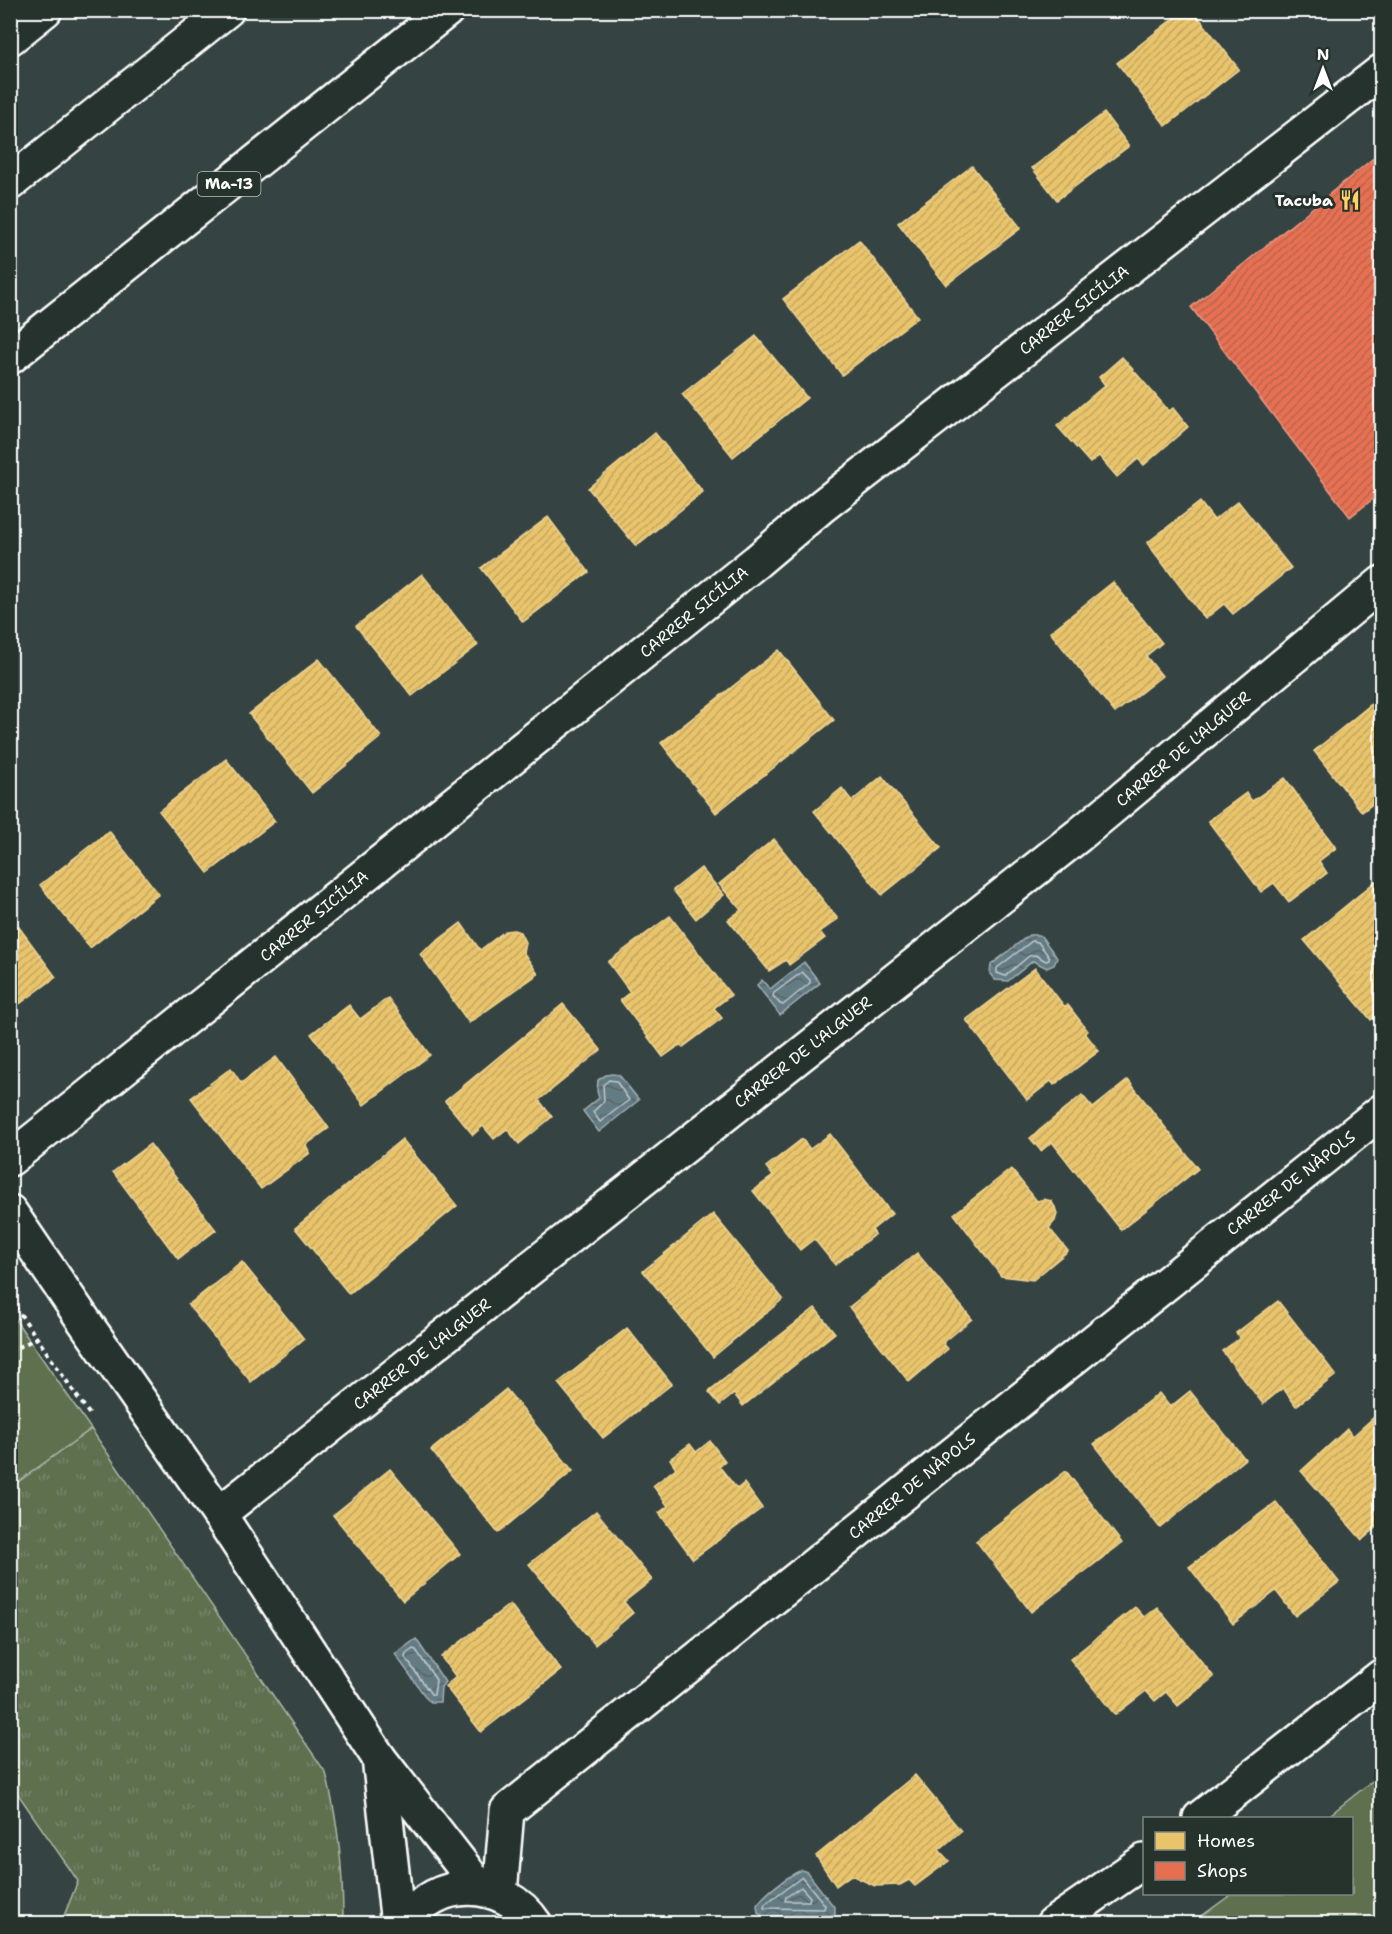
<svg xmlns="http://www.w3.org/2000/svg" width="1392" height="1934" viewBox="0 0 1392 1934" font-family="'Shantell Sans',sans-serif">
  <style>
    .grass { fill: url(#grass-tufts); stroke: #afb7a8; stroke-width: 1.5 }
    .green { fill: #5f6f50; stroke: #afb7a8; stroke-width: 1.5 }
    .water { fill: url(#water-waves); stroke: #a2b0b5; stroke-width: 1.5 }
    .homes { fill: url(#homes-hatch); stroke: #f0d697; stroke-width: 1.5 }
    .shops { fill: url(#shops-hatch); stroke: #ee9a85; stroke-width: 1.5 }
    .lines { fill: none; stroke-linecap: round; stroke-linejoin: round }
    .shore { stroke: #c1cace; stroke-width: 1.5 }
    .street-casing { stroke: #fff; stroke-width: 38 }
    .highway-casing { stroke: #fff; stroke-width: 38 }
    .path { stroke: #fff; stroke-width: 4; stroke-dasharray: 4.5 4.5; stroke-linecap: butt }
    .street { stroke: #26332d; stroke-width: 33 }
    .highway { stroke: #26332d; stroke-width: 33 }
    .labels { text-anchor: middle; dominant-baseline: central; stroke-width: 6; stroke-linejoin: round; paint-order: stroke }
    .shield { fill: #26332d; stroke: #bec2c0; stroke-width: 1.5 }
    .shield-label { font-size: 15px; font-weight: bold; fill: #fff }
    .poi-label { font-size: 16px; font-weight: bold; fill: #fff; stroke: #26332d; text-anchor: end }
    .street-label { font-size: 16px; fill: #fff; stroke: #26332d }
  </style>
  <defs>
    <pattern id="grass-tufts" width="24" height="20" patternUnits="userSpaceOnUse" patternTransform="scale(1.5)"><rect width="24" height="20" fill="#5f6f50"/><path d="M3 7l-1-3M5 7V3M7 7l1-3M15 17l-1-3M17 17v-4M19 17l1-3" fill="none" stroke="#77856a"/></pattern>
    <pattern id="water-waves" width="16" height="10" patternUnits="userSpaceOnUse" patternTransform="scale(1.5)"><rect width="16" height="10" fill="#647b84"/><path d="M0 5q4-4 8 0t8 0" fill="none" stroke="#586468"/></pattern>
    <pattern id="homes-hatch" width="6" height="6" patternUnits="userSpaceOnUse" patternTransform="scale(1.5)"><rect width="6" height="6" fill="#e9c46a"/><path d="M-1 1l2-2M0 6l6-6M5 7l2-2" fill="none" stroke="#c2a662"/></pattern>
    <pattern id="shops-hatch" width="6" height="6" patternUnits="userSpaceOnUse" patternTransform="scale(1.5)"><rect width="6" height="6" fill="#e76f51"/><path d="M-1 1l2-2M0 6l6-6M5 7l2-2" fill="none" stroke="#b86450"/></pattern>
  </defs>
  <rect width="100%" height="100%" fill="#354342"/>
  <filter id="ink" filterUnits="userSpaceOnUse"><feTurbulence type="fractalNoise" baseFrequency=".0167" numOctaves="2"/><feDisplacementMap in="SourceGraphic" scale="12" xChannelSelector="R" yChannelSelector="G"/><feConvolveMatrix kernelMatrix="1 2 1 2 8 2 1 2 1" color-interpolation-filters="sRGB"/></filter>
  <g filter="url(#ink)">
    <path class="grass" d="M91,1429L326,1773C339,1826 343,1870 343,1923H61L78,1881L11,1784L10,1487Z"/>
    <g class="green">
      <polygon points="10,1312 91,1429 11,1487 10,1487"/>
      <polygon points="1381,1774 1381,1923 1192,1923 1232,1894 1352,1894 1352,1818 1326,1818"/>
    </g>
    <g class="water">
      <polygon points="1029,935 1039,935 1041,936 1055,955 1057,958 1054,965 1047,968 1033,961 1008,981 995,980 990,974 991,965"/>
      <polygon points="804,962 820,983 780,1015 757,985 762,980 770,989"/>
      <polygon points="612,1074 619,1075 639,1100 599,1132 583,1111 599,1098 597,1091 598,1080 606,1075"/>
      <polygon points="416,1639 445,1682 441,1687 440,1702 431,1702 427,1699 395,1654"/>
      <path d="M802,1870L807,1872L835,1908V1914L829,1916H763L758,1913L757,1905C765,1893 789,1875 802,1870Z"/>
    </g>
    <g class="homes">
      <polygon points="1184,10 1193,10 1239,69 1166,126 1117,63"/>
      <polygon points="1104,113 1129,146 1057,200 1032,168"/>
      <polygon points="972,166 1021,228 946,285 898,223"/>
      <polygon points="859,240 918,317 842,375 783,299"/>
      <polygon points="756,336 807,398 733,457 682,394"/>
      <polygon points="1122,357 1169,411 1173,408 1188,427 1144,465 1138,459 1117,477 1099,456 1090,463 1057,426 1105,385 1099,377"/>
      <polygon points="655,433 703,492 636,546 588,488"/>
      <polygon points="1238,501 1291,568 1233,614 1224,604 1205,619 1147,543 1200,502 1214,520"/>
      <polygon points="548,517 589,572 523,622 481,568"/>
      <polygon points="422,574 478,645 412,696 356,626"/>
      <polygon points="1113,582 1162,643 1146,656 1162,676 1115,713 1050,632"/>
      <polygon points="779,650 834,720 716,813 661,743"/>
      <polygon points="319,659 381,737 312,793 249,714"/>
      <polygon points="1381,696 1382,797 1362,812 1314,751"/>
      <polygon points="226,759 275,821 208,873 159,811"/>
      <polygon points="882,776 941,848 882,895 814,811 842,788 852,801"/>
      <polygon points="1285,778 1336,848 1319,861 1327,873 1289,902 1274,883 1261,892 1208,821 1246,793 1252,801"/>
      <polygon points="109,831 159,894 90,948 40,885"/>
      <polygon points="774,839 838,919 820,932 825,938 789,965 786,960 769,971 728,920 741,910 719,884"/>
      <polygon points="701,868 724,895 696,919 673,890"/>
      <polygon points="1376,881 1382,887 1382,1012 1371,1020 1304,940"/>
      <polygon points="10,915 56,977 10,1011"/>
      <polygon points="670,916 731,995 714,1008 722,1018 683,1047 680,1045 663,1057 620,1000 630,992 608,962"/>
      <polygon points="461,923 480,950 505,931 514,930 520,932 525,942 523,952 538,974 469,1023 420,954"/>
      <polygon points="1035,968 1064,1006 1068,1005 1088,1031 1085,1033 1099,1051 1054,1085 1051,1081 1027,1100 966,1020"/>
      <polygon points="388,998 430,1055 364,1105 311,1034 349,1005 360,1019"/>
      <polygon points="563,1004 601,1050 539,1100 552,1117 519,1144 507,1129 494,1139 483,1126 473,1135 445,1101"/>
      <polygon points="276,1057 329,1128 306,1145 310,1153 261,1189 191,1098 231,1068 241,1083"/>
      <polygon points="1128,1080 1198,1169 1121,1230 1052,1142 1041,1151 1030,1138 1082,1095 1093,1108"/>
      <polygon points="830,1134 892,1214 872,1230 875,1234 835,1265 814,1239 800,1250 753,1191 773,1176 766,1167 802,1139 810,1149"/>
      <polygon points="402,1139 457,1206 349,1294 295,1228"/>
      <polygon points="150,1144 216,1230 178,1259 113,1172"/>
      <polygon points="1011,1169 1037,1201 1044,1199 1051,1201 1055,1207 1057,1214 1055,1221 1049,1228 1068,1251 1033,1280 1001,1276 954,1214"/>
      <polygon points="713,1214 783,1299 713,1357 643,1271"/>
      <polygon points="917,1253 972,1319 943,1343 948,1349 909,1382 849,1307"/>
      <polygon points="242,1262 304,1339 251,1382 188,1305"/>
      <polygon points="1278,1301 1336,1375 1296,1406 1283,1388 1263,1404 1222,1351 1240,1338 1236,1333"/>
      <polygon points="815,1308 835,1333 743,1406 734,1394 720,1405 709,1392 710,1390"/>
      <polygon points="627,1328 672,1384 603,1438 558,1383"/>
      <polygon points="506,1389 573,1471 498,1533 431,1450"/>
      <polygon points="1190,1391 1245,1459 1160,1528 1094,1444 1159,1393 1170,1407"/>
      <polygon points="1374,1417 1382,1426 1382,1523 1362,1540 1301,1471 1347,1429 1353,1436"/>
      <polygon points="710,1441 725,1461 719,1466 737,1489 744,1483 762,1508 693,1559 659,1513 668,1506 653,1486 676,1468 670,1459 690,1444 696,1452"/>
      <polygon points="390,1469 460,1554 403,1601 333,1515"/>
      <polygon points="1066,1471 1122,1543 1031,1612 976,1541"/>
      <polygon points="1276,1502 1339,1582 1295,1616 1276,1591 1233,1624 1189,1567"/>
      <polygon points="596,1511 652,1580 624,1602 633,1613 595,1645 529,1564"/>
      <polygon points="510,1604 561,1670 481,1732 445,1686 456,1677 441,1657"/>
      <polygon points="1135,1607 1144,1617 1157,1607 1214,1677 1178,1706 1166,1692 1155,1701 1146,1691 1115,1715 1070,1659"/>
      <polygon points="915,1775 961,1831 939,1850 949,1861 915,1886 909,1880 900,1885 875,1886 851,1875 836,1886 816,1856"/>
    </g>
    <polygon class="shops" points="1382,151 1382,492 1350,517 1191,307"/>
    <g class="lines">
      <g class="shore">
        <polygon points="1032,941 1038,942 1049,957 1049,960 1046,961 1035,955 1029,956 1005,976 997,973 997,968"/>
        <polygon points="802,972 810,980 810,983 783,1005 780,1004 773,996 774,993"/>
        <polygon points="609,1080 616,1081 629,1100 600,1122 593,1112 604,1101 603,1085"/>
        <polygon points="413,1649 416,1650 436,1680 434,1695 431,1694 405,1657 406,1654"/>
        <polygon points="802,1877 825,1905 824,1909 764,1908 765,1904"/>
        <polygon points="801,1887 810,1897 809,1901 785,1901 786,1897"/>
      </g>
      <g class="street-casing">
        <g id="street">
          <polyline points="10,1159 757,561 822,506 1382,71"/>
          <polyline points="10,1212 80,1315 219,1514 379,1758 480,1888"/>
          <polyline points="219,1514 1079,835 1382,583"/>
          <polyline points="379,1758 398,1924"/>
          <polyline points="1200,1818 1382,1676"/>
          <polyline points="500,1893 507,1811 1382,1111"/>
          <path d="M406,1924C434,1875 505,1878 535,1924"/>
          <polyline points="1053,1924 1144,1861"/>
        </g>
      </g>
      <g class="highway-casing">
        <g id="highway">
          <polyline points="10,38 45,10"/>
          <polyline points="10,183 227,10"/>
          <polyline points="10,357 447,10"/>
        </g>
      </g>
      <g class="path">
        <polyline points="10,1299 90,1415"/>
        <polyline points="10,1351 37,1338"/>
      </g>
      <use href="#street" class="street"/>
      <use href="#highway" class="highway"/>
    </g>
  </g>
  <defs>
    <g id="restaurant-bare" transform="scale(1.62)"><path d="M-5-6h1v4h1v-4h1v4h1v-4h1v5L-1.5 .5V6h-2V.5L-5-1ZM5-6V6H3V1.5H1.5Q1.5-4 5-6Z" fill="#ffd166" stroke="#26332d" stroke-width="2.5" paint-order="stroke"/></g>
  </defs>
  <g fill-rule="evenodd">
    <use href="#restaurant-bare" x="1350" y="200"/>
  </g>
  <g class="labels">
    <rect class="shield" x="197.5" y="172" width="63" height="24" rx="4.5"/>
    <g class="shield-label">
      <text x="229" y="184">Ma-13</text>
    </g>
    <g class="poi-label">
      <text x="1333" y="200">Tacuba</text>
    </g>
    <g class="street-label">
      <text transform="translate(1074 310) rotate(-38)">CARRER SICÍLIA</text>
      <text transform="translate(694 612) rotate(-39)">CARRER SICÍLIA</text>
      <text transform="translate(1183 749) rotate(-40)">CARRER DE L'ALGUER</text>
      <text transform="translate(314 916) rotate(-39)">CARRER SICÍLIA</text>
      <text transform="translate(803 1052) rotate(-38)">CARRER DE L'ALGUER</text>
      <text transform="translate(1291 1183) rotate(-38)">CARRER DE NÀPOLS</text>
      <text transform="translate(422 1354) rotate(-38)">CARRER DE L'ALGUER</text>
      <text transform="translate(912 1486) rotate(-39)">CARRER DE NÀPOLS</text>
    </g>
  </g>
  <rect width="1392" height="1934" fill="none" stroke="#26332d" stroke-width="36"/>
  <rect x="18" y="18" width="1356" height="1898" fill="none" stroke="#fff" stroke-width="2" filter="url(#ink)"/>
  <rect x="1143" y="1817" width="210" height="78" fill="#26332d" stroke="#7d8581" stroke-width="1.5"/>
  <rect x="1155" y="1832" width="30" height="18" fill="#e9c46a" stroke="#7d8581" stroke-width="1.5"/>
  <text x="1197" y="1847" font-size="18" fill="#ffffff">Homes</text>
  <rect x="1155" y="1862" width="30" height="18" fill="#e76f51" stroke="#7d8581" stroke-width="1.5"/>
  <text x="1197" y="1877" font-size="18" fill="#ffffff">Shops</text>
  <g transform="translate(1323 69)" stroke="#26332d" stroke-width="4.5" paint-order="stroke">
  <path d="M0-4.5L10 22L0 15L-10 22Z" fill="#ffffff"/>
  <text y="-9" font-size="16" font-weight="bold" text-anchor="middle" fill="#ffffff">N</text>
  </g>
</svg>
